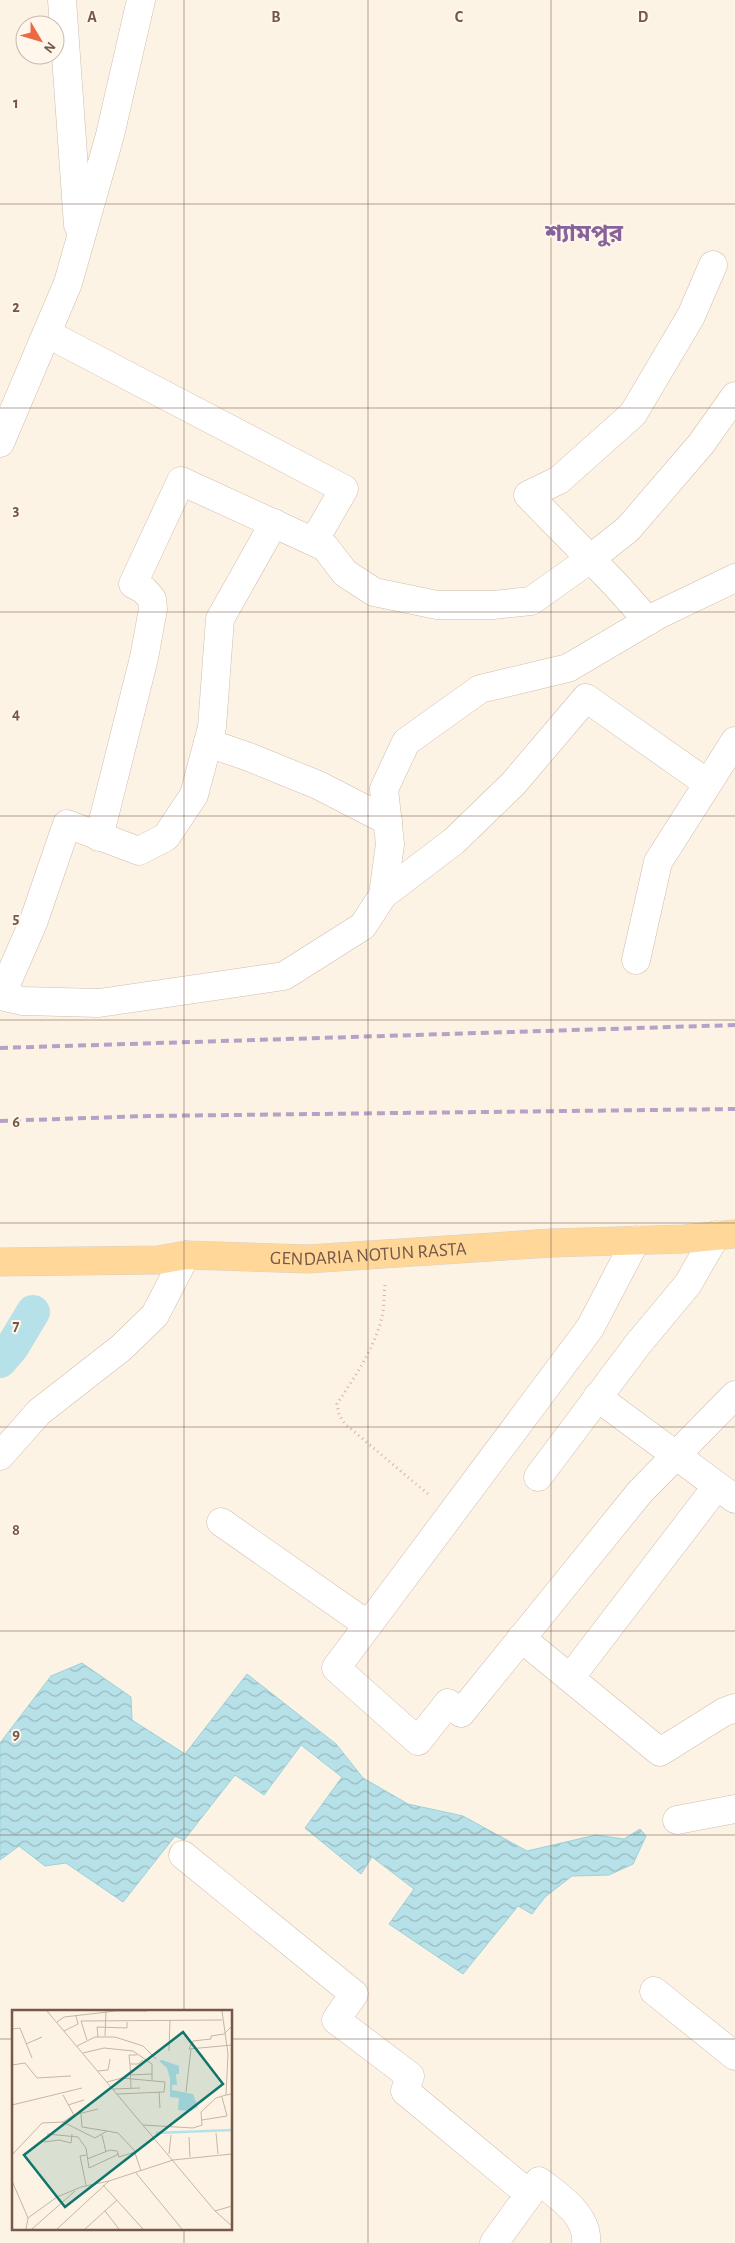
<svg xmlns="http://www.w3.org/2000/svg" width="735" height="2243" viewBox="0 0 735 2243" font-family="'Alegreya Sans','Noto Sans Bengali',sans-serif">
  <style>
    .water { fill: url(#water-waves); stroke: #9dd1da }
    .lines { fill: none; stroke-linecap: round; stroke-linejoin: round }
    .canal { stroke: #b7e1e8; stroke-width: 34 }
    .minor-casing { stroke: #d1bcac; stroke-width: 29 }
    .major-casing { stroke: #d9d0cc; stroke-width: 29 }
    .path { stroke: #d9b49d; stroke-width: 3; stroke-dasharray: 1 4; stroke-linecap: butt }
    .minor { stroke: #fff; stroke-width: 28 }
    .major { stroke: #ffd899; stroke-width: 28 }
    .rail { stroke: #b6a2c7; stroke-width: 4; stroke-dasharray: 8 5; stroke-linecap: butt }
    .grid { fill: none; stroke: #775848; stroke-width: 1; stroke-opacity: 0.55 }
    .labels { text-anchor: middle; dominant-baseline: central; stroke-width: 4; stroke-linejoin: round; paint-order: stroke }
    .street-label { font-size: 19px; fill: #775848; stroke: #fff7eb }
    .district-label { font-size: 24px; font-weight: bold; fill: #88639b; stroke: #fff7eb }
    .inset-river { fill: none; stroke: #b7e1e8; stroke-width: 2.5 }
    .inset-road { fill: none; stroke: #c7b5a6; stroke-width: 1 }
    .view { fill: #0f766e; fill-opacity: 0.15; stroke: #0f766e; stroke-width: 2.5 }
    .inset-edge { fill: none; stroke: #775848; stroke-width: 2.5 }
    .grid-label { font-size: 16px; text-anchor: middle; font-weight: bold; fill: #775848; stroke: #fff7eb; stroke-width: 4; stroke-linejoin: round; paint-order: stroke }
  </style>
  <defs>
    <pattern id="water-waves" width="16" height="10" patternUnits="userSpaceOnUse" patternTransform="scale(1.25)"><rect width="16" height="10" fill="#b7e1e8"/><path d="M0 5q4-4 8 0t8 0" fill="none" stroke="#9ab9be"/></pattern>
  </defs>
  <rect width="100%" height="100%" fill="#fdf3e4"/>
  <polygon class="water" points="82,1663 131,1697 132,1720 185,1754 247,1674 336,1744 363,1778 408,1804 463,1816 527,1851 596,1835 624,1839 640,1829 646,1836 633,1864 609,1875 572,1876 545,1897 532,1914 518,1906 463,1974 389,1924 414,1889 372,1857 361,1874 305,1828 342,1777 301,1745 264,1795 235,1775 184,1840 175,1836 123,1902 66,1863 45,1866 19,1846 0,1860 0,1743 51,1676"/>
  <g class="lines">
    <polyline class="canal" points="0,1361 12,1347 33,1312"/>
    <g class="minor-casing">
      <g id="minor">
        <polyline points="62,0 78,225"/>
        <polyline points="48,334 344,489 314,541"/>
        <polyline points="0,443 68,283 110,135 141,0"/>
        <polyline points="648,621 616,585 528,495 559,480 633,414 691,316 713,265"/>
        <polyline points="208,743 249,757 318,785 388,821"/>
        <polyline points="99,837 144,658 153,609 152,599 144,590 133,584 181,481 325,547 345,573 374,592 437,605 493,605 531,601 590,559 628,529 701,444 735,396"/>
        <polyline points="383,895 454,841 513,784 586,698 707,783"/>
        <polyline points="636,960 658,862 735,741"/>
        <polyline points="0,996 23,1001 99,1003 284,976 363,926 383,895 390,844 384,789 406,742 480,689 568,668 658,615 735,578"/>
        <polyline points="1,996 33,923 67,824 139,851 166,837 194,795 212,727 220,619 274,523"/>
        <polyline points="636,1240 590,1328 336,1668 418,1741 448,1703 461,1713 640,1492 735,1395"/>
        <polyline points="597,1397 735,1499"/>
        <polyline points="0,1456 39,1412 121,1348 155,1315 186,1255"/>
        <polyline points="538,1477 638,1344 688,1284 716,1235"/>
        <polyline points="221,1522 368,1625"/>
        <polyline points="521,1638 660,1752 724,1712 735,1708"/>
        <polyline points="570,1678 717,1486"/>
        <polyline points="677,1820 735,1809"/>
        <polyline points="183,1855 354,1994 336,2020 410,2076 405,2091 529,2194"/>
        <polyline points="654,1991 735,2056"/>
        <path d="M494,2243L539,2181C558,2195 589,2216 586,2243"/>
      </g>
    </g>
    <g class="major-casing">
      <g id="major">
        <path id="s1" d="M0,1262L158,1260L186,1255L308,1259L551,1243L684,1239L735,1234"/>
      </g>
    </g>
    <path class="path" d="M385,1285C384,1294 384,1303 383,1312C377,1345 355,1376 337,1404L339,1415L345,1424L428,1494"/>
    <use href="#minor" class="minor"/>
    <use href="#major" class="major"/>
    <g class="rail">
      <polyline points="0,1048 735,1025"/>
      <polyline points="0,1121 148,1116 735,1109"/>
    </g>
  </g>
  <path class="grid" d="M184,0V2012M368,0V2243M551,0V2243M0,204H735M0,408H735M0,612H735M0,816H735M0,1020H735M0,1223H735M0,1427H735M0,1631H735M0,1835H735M0,2039H14M231,2039H735M184,2229V2243"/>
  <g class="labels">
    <g class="street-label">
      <text stroke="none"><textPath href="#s1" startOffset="369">GENDARIA NOTUN RASTA</textPath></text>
    </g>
    <g class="district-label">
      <text x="584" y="234">শ্যামপুর</text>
    </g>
  </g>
  <g transform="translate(12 2010)">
    <rect width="220" height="220" fill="#fdf3e4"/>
    <path d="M150,50L167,56V64H164L165,75H160V80L181,84L186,97L179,101L166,100L167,88L158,87V69L155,58L147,51Z" fill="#b7e1e8"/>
    <path class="inset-river" d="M144,123L220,120"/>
    <path class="inset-road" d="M35,1L203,201L220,216M104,1H135M210,1L216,44L214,85L220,84M45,12L52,7L104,1M220,16L212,24L199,26V29L181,31L177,39L220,35M0,19L8,18L20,48M52,21L66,14L64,6M93,26L94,1M86,27L85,17L115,18V12M75,30L69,11L210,10M14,34L30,27M65,36L83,27H103L131,36L144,49M157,41L158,10M71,43L92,38L121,41L140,54V70M118,54L117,45H125M0,55L13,53L25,68L59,66M86,61L96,60L98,49M118,65L140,64M95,72L110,68L153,72L152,82L105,84M119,78L118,54H126L131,50M101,79L128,78M147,82L148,98M174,82L179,39M51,85L62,105M0,95L70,78M56,95L72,90M69,104L70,117L95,121M190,110L215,106L210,87M51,112L62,105L86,99M131,115L181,118L190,115L189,102L204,88L214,85M204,123L206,144M35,124L66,127L74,138L77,158L107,144M90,125L94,142M177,127L178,147M32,132L47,130L59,133L60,124M157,144L159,125M0,145L30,113L51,112L83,128L95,121L106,123L122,140L129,161M74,145L68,146L74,175M75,149L98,140L105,141L107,147L123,142M124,163L170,219M0,171L16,208M91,175L131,219M93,201L107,219M203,201L220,196M14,219L16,208L45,187L69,177L97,171M20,219L63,181M45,219L97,171L161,150L220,144M73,219L105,190"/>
    <path class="view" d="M171,22L211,74L53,197L12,145Z"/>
    <rect width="220" height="220" class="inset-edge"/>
  </g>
  <g class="grid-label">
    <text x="92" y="22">A</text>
    <text x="276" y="22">B</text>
    <text x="459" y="22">C</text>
    <text x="643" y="22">D</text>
    <text x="16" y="108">1</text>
    <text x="16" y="312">2</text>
    <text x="16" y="515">3</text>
    <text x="16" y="719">4</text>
    <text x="16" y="923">5</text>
    <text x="16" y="1127">6</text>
    <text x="16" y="1331">7</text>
    <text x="16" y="1535">8</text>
    <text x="16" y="1739">9</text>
  </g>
  <g transform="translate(40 40) rotate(128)"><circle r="24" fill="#fff7eb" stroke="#c9b7aa"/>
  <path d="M0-4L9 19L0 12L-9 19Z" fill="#ed6843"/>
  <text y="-8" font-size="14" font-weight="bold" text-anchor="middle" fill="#775848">N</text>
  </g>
</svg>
